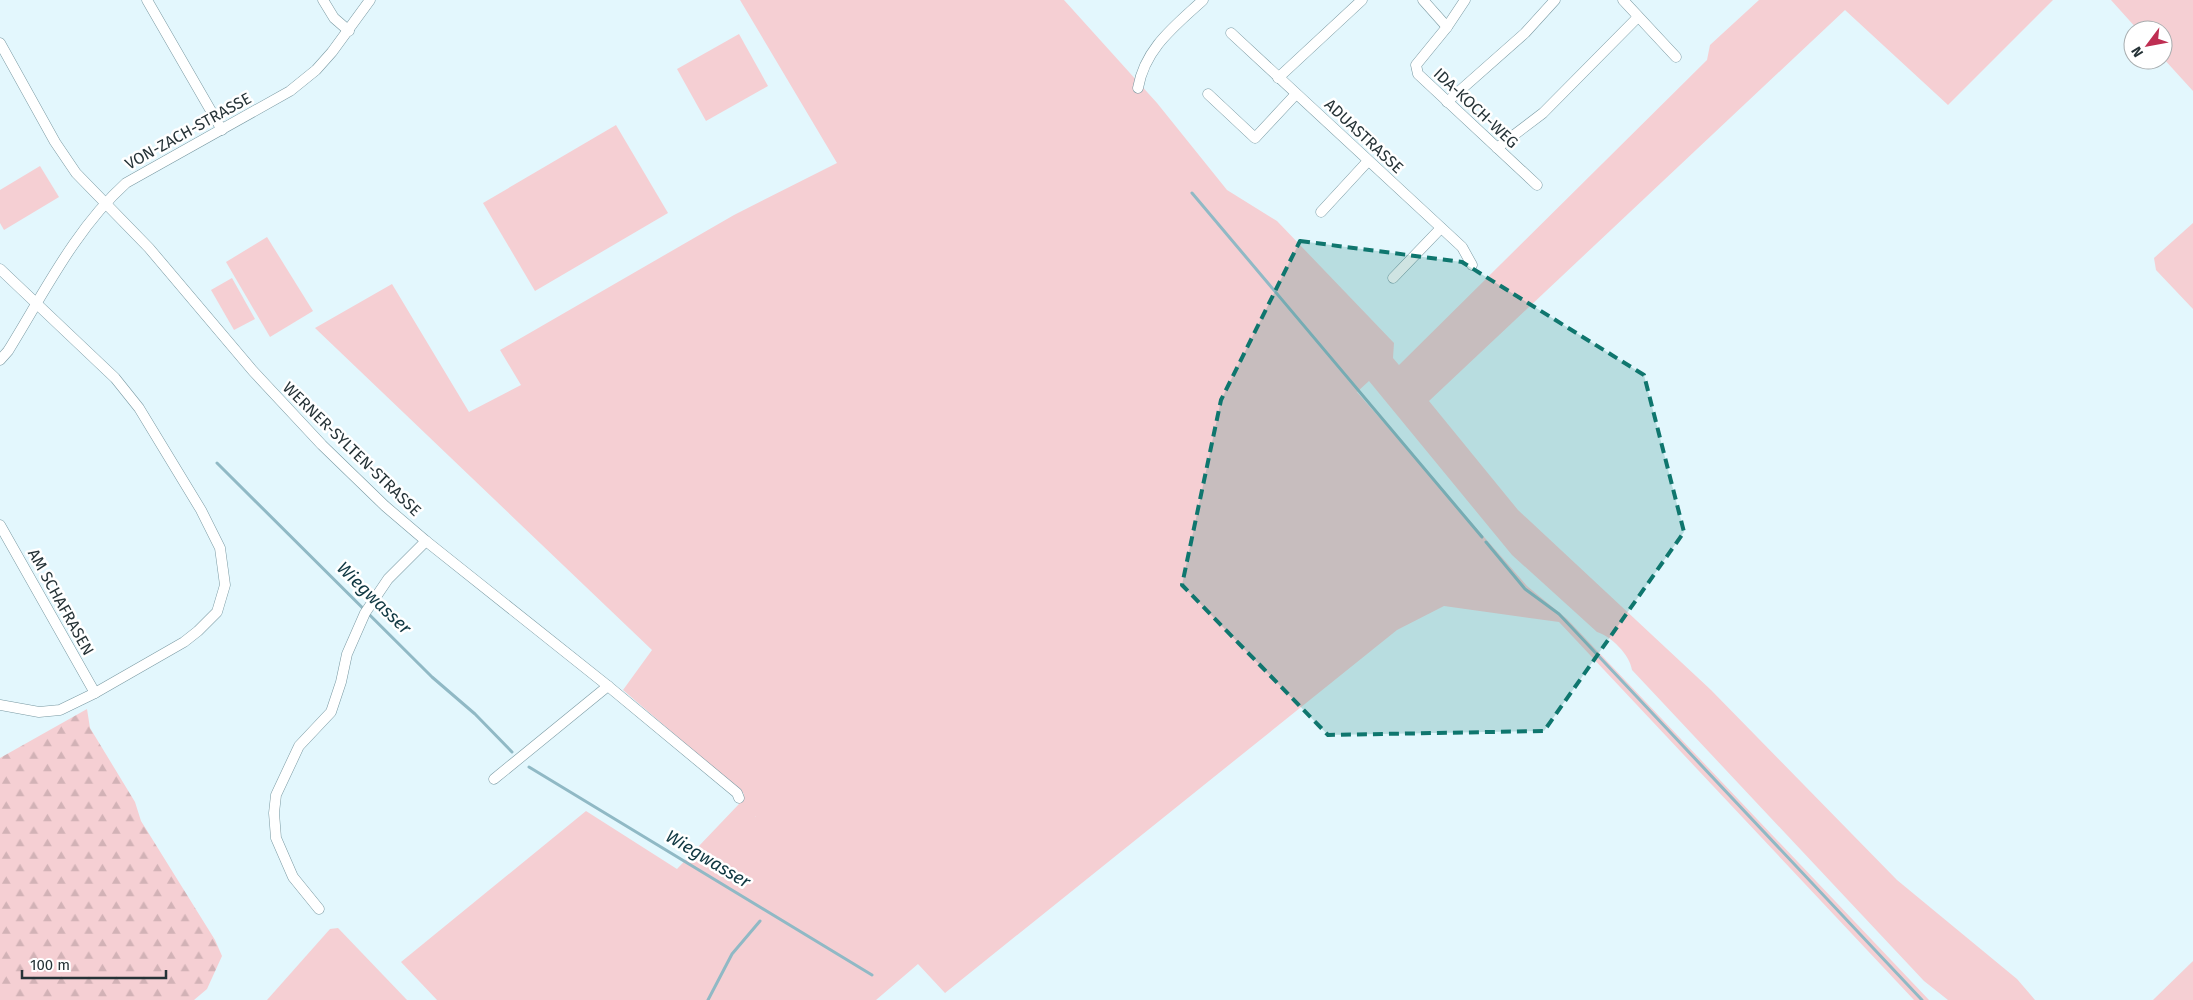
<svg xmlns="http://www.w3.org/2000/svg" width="2193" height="1000" viewBox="0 0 2193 1000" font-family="'Fira Sans',sans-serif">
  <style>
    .green { fill: #f5cfd3 }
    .forest { fill: url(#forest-firs) }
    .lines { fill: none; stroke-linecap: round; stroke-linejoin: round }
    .stream { stroke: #90b9c5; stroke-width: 3 }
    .street-casing { stroke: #7999a2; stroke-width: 11 }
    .street { stroke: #fff; stroke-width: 10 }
    .marked { fill: #0f766e; fill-opacity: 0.2; stroke: #0f766e; stroke-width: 4; stroke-dasharray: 10 6; stroke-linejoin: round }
    .labels { text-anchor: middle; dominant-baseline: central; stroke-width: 5; stroke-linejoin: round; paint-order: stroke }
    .street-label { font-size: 16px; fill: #263337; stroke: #fff }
    .water-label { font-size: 18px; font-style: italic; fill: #0f3741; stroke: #fff }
  </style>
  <defs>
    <pattern id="forest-firs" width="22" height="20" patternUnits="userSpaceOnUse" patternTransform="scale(1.25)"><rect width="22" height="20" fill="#f5cfd3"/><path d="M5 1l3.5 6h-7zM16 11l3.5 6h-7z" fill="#d2b2b6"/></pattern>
  </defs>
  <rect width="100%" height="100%" fill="#e3f7fd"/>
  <g class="green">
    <path d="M740,0H1064L1157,103L1227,190L1277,221L1394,343L1393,358L1399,365L1707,60L1710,45L1759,0H2053L1948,105L1845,10L1429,401L1518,510L1711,690L1897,880L2017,979L2035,1000H1948L1924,981L1632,670C1630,655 1611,636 1597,632L1512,555L1369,381L1357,392L1527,586L1567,619L1929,1000H1914L1559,622L1444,606L1397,630L945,993L918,964L876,1000H437L401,962L586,811L677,869L739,804L756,817L739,804L744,794L623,690L652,650L315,328L392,284L469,412L521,385L500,350L734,215L837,163Z"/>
    <polygon points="2111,0 2193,0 2193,91 2163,58 2163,30 2138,30"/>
    <polygon points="739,34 768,86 706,121 677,69"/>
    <polygon points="616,125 668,213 535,291 483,203"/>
    <polygon points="40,166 59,197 4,230 0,223 0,190"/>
    <polygon points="2193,223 2193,309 2156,270 2154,258"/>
    <polygon points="267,237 313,311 270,337 226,262"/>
    <polygon points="232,278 255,319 234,330 211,290"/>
    <polygon points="338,928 407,1000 267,1000 330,929"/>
    <polygon points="2193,961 2193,1000 2153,1000"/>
  </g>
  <polygon class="forest" points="87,709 90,728 135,802 141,821 215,940 222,956 207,989 194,1000 0,1000 0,758"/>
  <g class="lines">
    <g class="stream">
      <polyline points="1192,193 1482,537"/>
      <polyline points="217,463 432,677 475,714 512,752"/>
      <polyline points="1486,542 1525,589 1559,614 1922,1000"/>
      <polyline points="529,767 872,975"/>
      <polyline points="708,1000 732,954 760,921"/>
    </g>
    <g class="street-casing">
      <g id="street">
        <polyline points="147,0 222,130"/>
        <polyline points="323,0 334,18 349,31"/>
        <polyline points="1423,0 1447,27"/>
        <polyline points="1465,0 1447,27 1416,65 1418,74 1537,185"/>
        <polyline points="1623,0 1676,57"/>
        <polyline points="1231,33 1462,247 1472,265"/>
        <polyline points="0,43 55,142 76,173 149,248 253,371 322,445 385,506 426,541 608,686 737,793 739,798"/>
        <polyline points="1278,78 1362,0"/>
        <path d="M1138,88C1145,48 1175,26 1203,0"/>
        <polyline points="1208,94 1255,138 1296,94"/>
        <polyline points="1447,102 1525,33 1555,0"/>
        <polyline points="1497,148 1543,113 1638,17"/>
        <polyline points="1321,212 1368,161"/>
        <polyline points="0,269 115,378 139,408 201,510 220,548 225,585 217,612 198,631 184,642 95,693 60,710 39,712 0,705"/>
        <polyline points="1393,278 1441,228"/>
        <path d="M0,360L8,351C44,293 75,229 126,183L290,91L316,70L332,52L370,0"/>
        <polyline points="0,525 95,693"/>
        <polyline points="494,779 608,686"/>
        <polyline points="319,909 293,877 276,838 274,813 276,795 299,746 331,712 341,682 347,654 365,613 388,579 426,541"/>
      </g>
    </g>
    <use href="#street" class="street"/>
  </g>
  <path class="marked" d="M1300,241L1462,262L1644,375L1684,532L1544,731L1328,735L1182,585L1221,400Z"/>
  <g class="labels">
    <g class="street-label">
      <text transform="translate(1476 108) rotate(43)">IDA-KOCH-WEG</text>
      <text transform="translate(188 131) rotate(-29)">VON-ZACH-STRASSE</text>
      <text transform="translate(1364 136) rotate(43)">ADUASTRASSE</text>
      <text transform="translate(352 449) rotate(44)">WERNER-SYLTEN-STRASSE</text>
      <text transform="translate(61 602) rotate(61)">AM SCHAFRASEN</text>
    </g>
    <g class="water-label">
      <text transform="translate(374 598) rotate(44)">Wiegwasser</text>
      <text transform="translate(708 859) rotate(31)">Wiegwasser</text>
    </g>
  </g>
  <g transform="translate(2148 45) rotate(238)"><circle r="24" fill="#ffffff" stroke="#a8adaf"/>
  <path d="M0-4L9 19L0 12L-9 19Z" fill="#be2e52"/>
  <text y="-8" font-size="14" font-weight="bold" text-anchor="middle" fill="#263337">N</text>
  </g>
  <path d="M22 970v8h144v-8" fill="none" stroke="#263337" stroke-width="2.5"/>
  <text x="30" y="970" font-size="15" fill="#263337" stroke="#ffffff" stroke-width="4" paint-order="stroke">100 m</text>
</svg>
